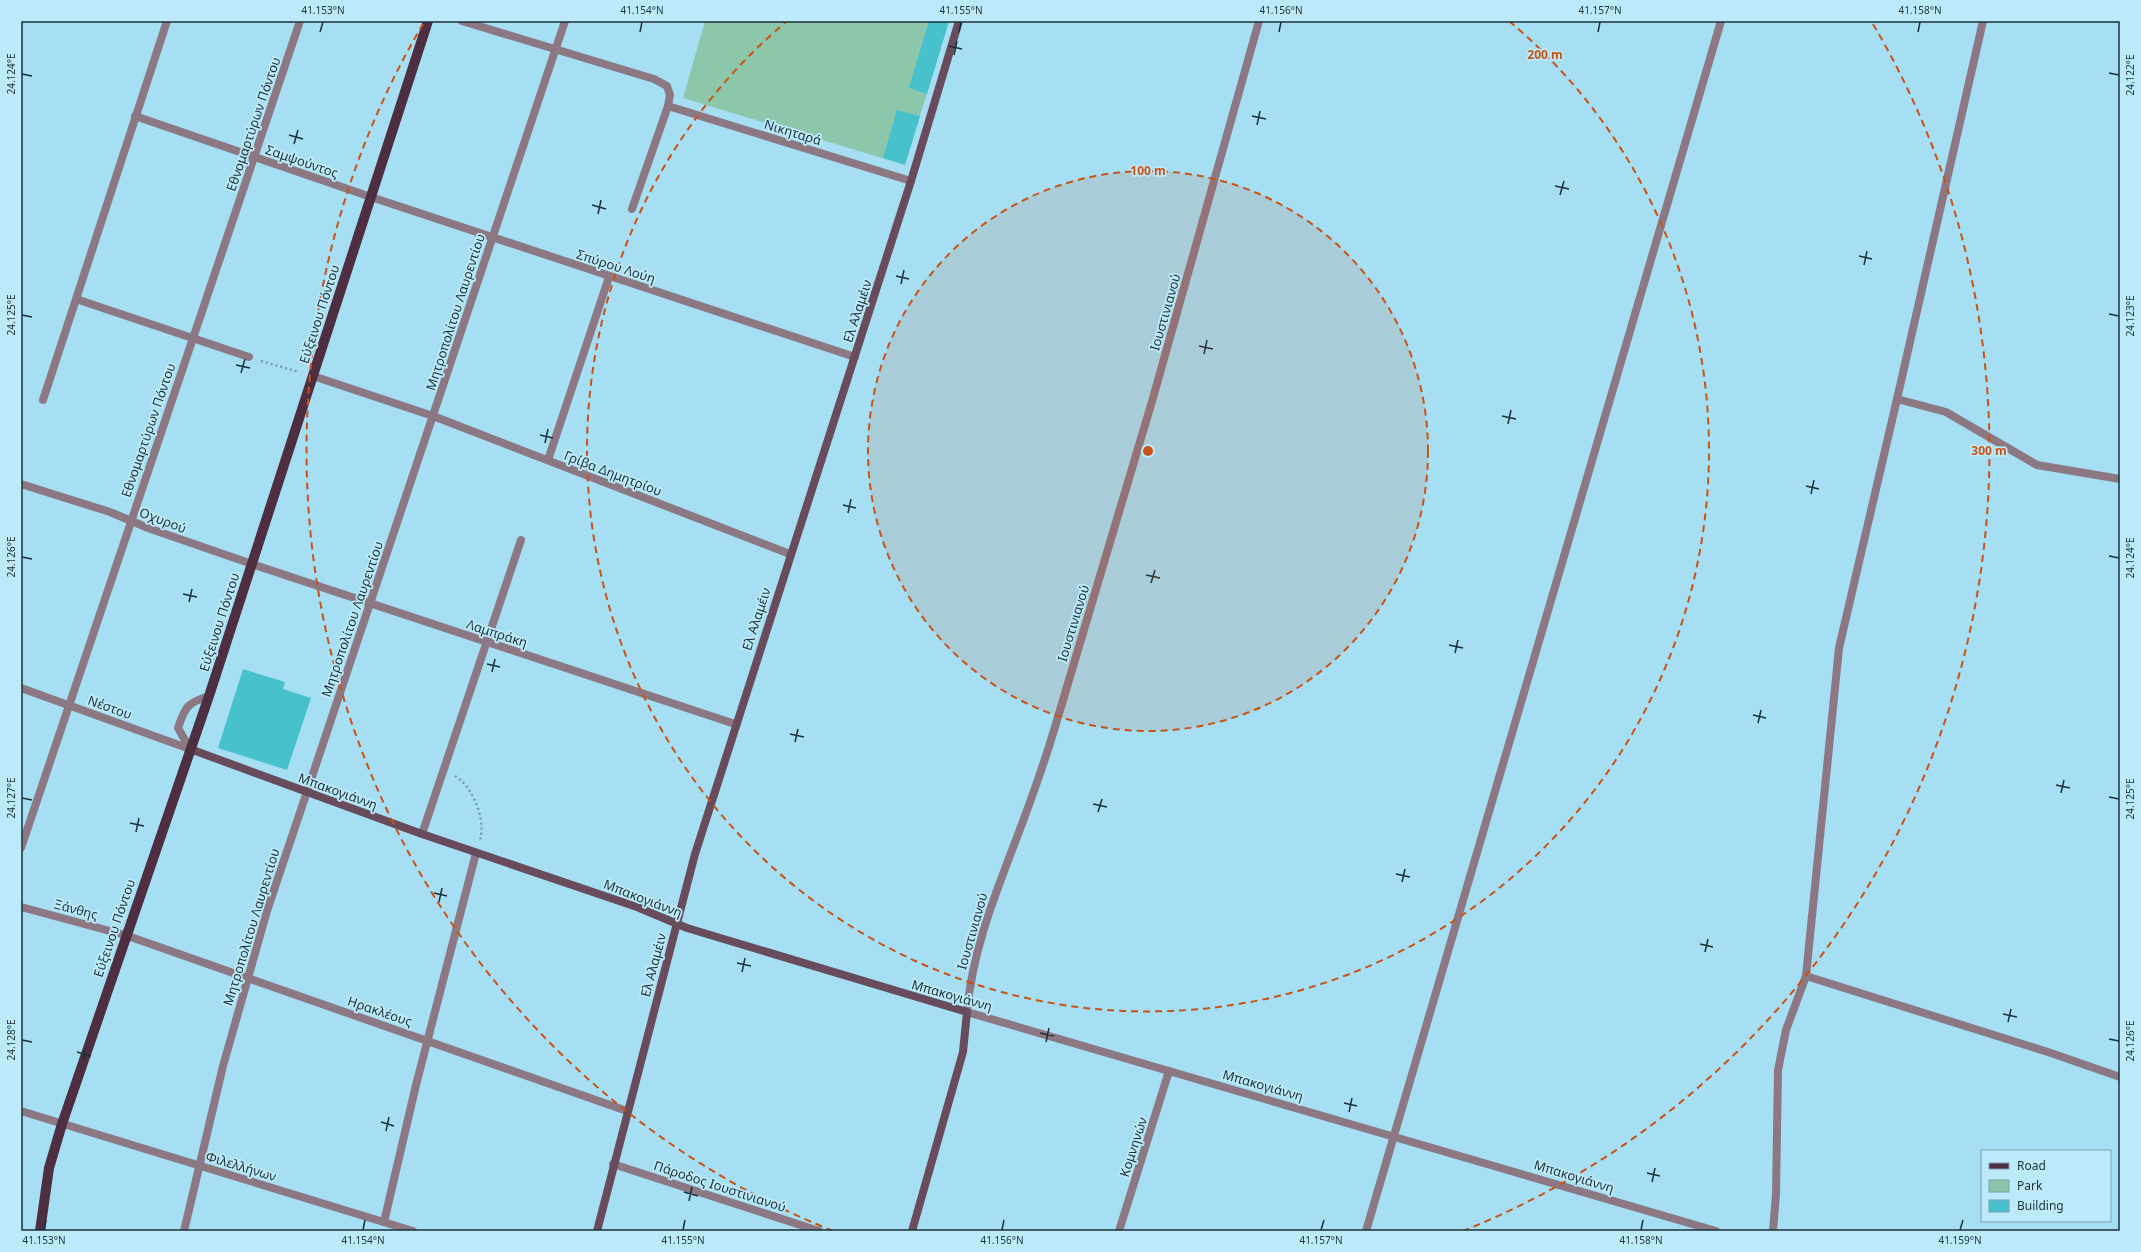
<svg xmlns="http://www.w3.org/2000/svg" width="2141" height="1252" viewBox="0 0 2141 1252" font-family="'Noto Sans',sans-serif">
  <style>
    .green { fill: #8cc6ab }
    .building { fill: #47c2cd }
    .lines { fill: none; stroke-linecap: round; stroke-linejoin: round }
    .path { stroke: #729eaf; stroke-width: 2.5; stroke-dasharray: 2 3; stroke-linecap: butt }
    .lane { stroke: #8c7883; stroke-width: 8 }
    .street { stroke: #8c7883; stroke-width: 8 }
    .secondary { stroke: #684c5c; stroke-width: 8 }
    .primary { stroke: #4e2e41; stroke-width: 10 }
    .ticks { fill: none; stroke: #1a3139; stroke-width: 1.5 }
    .ring { fill: none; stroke: #c95313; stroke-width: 2; stroke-dasharray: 7 5 }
    .labels { text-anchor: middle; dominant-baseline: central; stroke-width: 3.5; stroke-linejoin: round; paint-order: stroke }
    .street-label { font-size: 13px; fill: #1a3139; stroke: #bdeafb }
    .centre { fill: #c95313; stroke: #bdeafb; stroke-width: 2 }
    .ring-label { font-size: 12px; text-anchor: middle; font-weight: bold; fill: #c95313; stroke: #bdeafb; stroke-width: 3.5; stroke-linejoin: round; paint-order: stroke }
    .neatline { fill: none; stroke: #1a3139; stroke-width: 1.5 }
    .ticks-label { font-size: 10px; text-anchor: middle; fill: #1a3139 }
  </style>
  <rect width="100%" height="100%" fill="#a6def4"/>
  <polygon class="green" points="705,21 949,21 905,165 683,98"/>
  <g class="building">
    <polygon points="929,21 949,21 927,94 909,88"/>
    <polygon points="897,110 920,116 905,165 883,158"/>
    <polygon points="243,669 285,682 283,689 311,698 287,770 218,748"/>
  </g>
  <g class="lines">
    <g class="path">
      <polyline points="261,361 299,372"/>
      <path d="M455,776C473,786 486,820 480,840"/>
    </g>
    <path class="lane" d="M190,749L178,728C185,707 187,703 209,696"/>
    <g class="street">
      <polyline points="462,21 654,79 667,86 670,95 668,106 632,209"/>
      <path d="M1259,21L1153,398L1055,727C1043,767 1029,806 1014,845C993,900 972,953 967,1012L1716,1231"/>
      <polyline points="1983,21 1897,399 1946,412 2037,465 2120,479"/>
      <polyline points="668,106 911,181"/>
      <polyline points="135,116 371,197 855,357"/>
      <polyline points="76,299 249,357"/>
      <polyline points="313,376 433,416 790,554"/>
      <polyline points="43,400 167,21"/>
      <polyline points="548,460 609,277"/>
      <polyline points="21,484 110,512 148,528 252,564 735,724"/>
      <polyline points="21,688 190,749"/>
      <polyline points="422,834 521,540"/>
      <polyline points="21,848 300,21"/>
      <polyline points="21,907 125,935 627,1111"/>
      <polyline points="1806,976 2048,1052 2120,1077"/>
      <polyline points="21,1111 413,1231"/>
      <polyline points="613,1164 819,1231"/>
      <polyline points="384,1222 416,1085 476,853"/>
      <polyline points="184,1231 223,1066 267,911 565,21"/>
      <polyline points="1119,1231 1169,1071"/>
      <polyline points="1366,1231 1721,21"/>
      <polyline points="1773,1231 1776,1194 1778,1070 1786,1030 1806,976 1839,648 1897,399"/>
    </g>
    <g class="secondary">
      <polyline points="190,749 422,834 637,907 687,928 967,1012 963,1052 912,1231"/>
      <polyline points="597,1231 695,854 911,181 959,21"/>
    </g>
    <polyline class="primary" points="40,1231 49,1168 62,1124 209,696 428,21"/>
  </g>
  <path class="ticks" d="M320,32L323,22M640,32L642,22M959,32L961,22M1279,32L1281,22M1598,32L1600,22M1918,32L1920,22M949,46L962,49M954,55L957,41M2109,73L2119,75M22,74L32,76M1252,116L1266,119M1257,125L1260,111M289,135L303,139M294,144L298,130M1555,186L1569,189M1560,195L1564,181M592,205L606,209M598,214L601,200M1859,256L1872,259M1864,265L1867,251M896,276L909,279M901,284L904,270M2109,314L2119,316M22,315L32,317M1199,346L1213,349M1204,354L1207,340M236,365L250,368M241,373L245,359M1502,416L1516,419M1508,424L1511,410M540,435L553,438M545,443L548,429M1806,486L1819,489M1811,494L1814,480M843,505L856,508M848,513L851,499M2109,556L2119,558M22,557L32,559M1146,575L1160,578M1151,583L1155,570M183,594L197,597M189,602L192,589M1449,645L1463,648M1455,653L1458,640M487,664L500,667M492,672L495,659M1753,715L1766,718M1758,723L1761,710M790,734L804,737M795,742L798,729M2056,785L2070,788M2061,793L2064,780M2109,797L2119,799M22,798L32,800M1093,804L1107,807M1098,812L1102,799M130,823L144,826M136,832L139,818M1396,874L1410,877M1402,882L1405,869M434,893L447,896M439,902L442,888M1700,944L1713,947M1705,952L1708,939M737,963L751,966M742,972L745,958M2003,1014L2017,1017M2008,1022L2011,1009M1040,1033L1054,1036M2109,1039L2119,1041M22,1040L32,1042M1046,1042L1049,1028M77,1052L91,1056M83,1061L86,1047M1344,1103L1357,1106M1349,1112L1352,1098M381,1122L394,1126M386,1131L389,1117M1647,1173L1660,1176M1652,1182L1655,1168M684,1192L698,1196M689,1201L692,1187M44,1230L46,1220M363,1230L365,1220M683,1230L685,1220M1002,1230L1004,1220M1321,1230L1324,1220M1641,1230L1643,1220M1960,1230L1963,1220"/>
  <circle cx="1148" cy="451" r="280" fill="#c95313" fill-opacity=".12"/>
  <g class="ring">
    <circle cx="1148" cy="451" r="280"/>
    <path d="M1509 21A561 561 0 1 1 787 21"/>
    <path d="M833 1231A841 841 0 0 1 423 24M1873 24A841 841 0 0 1 1463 1231"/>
  </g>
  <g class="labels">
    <g class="street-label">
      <text transform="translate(253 124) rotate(-71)">Εθνομαρτύρων Πόντου</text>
      <text transform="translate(793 132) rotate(17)">Νικηταρά</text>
      <text transform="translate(302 161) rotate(19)">Σαμψούντος</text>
      <text transform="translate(616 266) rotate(18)">Σπύρου Λούη</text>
      <text transform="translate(857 311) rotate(-72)">Ελ Αλαμέιν</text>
      <text transform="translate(455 312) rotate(-72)">Μητροπολίτου Λαυρεντίου</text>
      <text transform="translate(1165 312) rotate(-74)">Ιουστινιανού</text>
      <text transform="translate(319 314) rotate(-72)">Εύξεινου Πόντου</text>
      <text transform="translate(148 430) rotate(-71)">Εθνομαρτύρων Πόντου</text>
      <text transform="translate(613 473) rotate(21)">Γρίβα Δημητρίου</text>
      <text transform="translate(163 520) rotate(21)">Οχυρού</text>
      <text transform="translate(352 619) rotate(-71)">Μητροπολίτου Λαυρεντίου</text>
      <text transform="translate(756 619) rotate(-72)">Ελ Αλαμέιν</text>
      <text transform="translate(219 622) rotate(-72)">Εύξεινου Πόντου</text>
      <text transform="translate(1073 623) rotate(-73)">Ιουστινιανού</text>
      <text transform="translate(497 633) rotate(18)">Λαμπράκη</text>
      <text transform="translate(110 707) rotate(20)">Νέστου</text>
      <text transform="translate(338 791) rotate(20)">Μπακογιάννη</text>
      <text transform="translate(643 898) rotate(21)">Μπακογιάννη</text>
      <text transform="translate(76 909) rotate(15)">Ξάνθης</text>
      <text transform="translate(251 927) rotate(-73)">Μητροπολίτου Λαυρεντίου</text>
      <text transform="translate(114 928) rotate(-71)">Εύξεινου Πόντου</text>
      <text transform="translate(972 931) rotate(-74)">Ιουστινιανού</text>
      <text transform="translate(653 965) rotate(-75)">Ελ Αλαμέιν</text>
      <text transform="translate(952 995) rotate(16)">Μπακογιάννη</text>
      <text transform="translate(380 1011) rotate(19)">Ηρακλέους</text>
      <text transform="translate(1263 1085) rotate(16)">Μπακογιάννη</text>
      <text transform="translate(1133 1147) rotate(-72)">Κομνηνών</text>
      <text transform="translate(241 1166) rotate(17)">Φιλελλήνων</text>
      <text transform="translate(1574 1176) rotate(17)">Μπακογιάννη</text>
      <text transform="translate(720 1186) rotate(18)">Πάροδος Ιουστινιανού</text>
    </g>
  </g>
  <circle cx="1148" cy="451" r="6" class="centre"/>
  <g class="ring-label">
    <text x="1545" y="59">200 m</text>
    <text x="1148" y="175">100 m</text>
    <text x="1989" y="455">300 m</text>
  </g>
  <rect width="2141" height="1252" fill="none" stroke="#bdeafb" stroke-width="44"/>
  <rect x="1981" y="1150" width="130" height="72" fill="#bdeafb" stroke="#7ca0ad"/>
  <rect x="1989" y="1163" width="20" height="6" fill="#4e2e41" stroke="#7ca0ad"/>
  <text x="2017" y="1170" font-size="12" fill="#1a3139">Road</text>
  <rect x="1989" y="1180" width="20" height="12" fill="#8cc6ab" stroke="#7ca0ad"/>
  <text x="2017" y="1190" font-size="12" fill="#1a3139">Park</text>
  <rect x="1989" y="1200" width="20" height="12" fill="#47c2cd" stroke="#7ca0ad"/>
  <text x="2017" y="1210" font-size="12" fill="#1a3139">Building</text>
  <rect x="22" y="22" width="2097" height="1208" class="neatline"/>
  <g class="ticks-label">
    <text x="323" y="14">41.153°N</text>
    <text x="642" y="14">41.154°N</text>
    <text x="961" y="14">41.155°N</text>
    <text x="1281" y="14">41.156°N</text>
    <text x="1600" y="14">41.157°N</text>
    <text x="1920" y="14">41.158°N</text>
    <text transform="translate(11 74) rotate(-90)" y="4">24.124°E</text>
    <text transform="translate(2130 75) rotate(-90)" y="4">24.122°E</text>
    <text transform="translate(11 315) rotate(-90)" y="4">24.125°E</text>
    <text transform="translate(2130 316) rotate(-90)" y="4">24.123°E</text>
    <text transform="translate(11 557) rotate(-90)" y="4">24.126°E</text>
    <text transform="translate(2130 558) rotate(-90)" y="4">24.124°E</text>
    <text transform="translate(11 798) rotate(-90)" y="4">24.127°E</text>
    <text transform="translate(2130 799) rotate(-90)" y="4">24.125°E</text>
    <text transform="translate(11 1040) rotate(-90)" y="4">24.128°E</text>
    <text transform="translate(2130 1041) rotate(-90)" y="4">24.126°E</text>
    <text x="44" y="1244">41.153°N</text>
    <text x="363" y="1244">41.154°N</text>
    <text x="683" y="1244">41.155°N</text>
    <text x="1002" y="1244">41.156°N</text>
    <text x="1321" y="1244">41.157°N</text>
    <text x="1641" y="1244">41.158°N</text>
    <text x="1960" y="1244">41.159°N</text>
  </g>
</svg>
